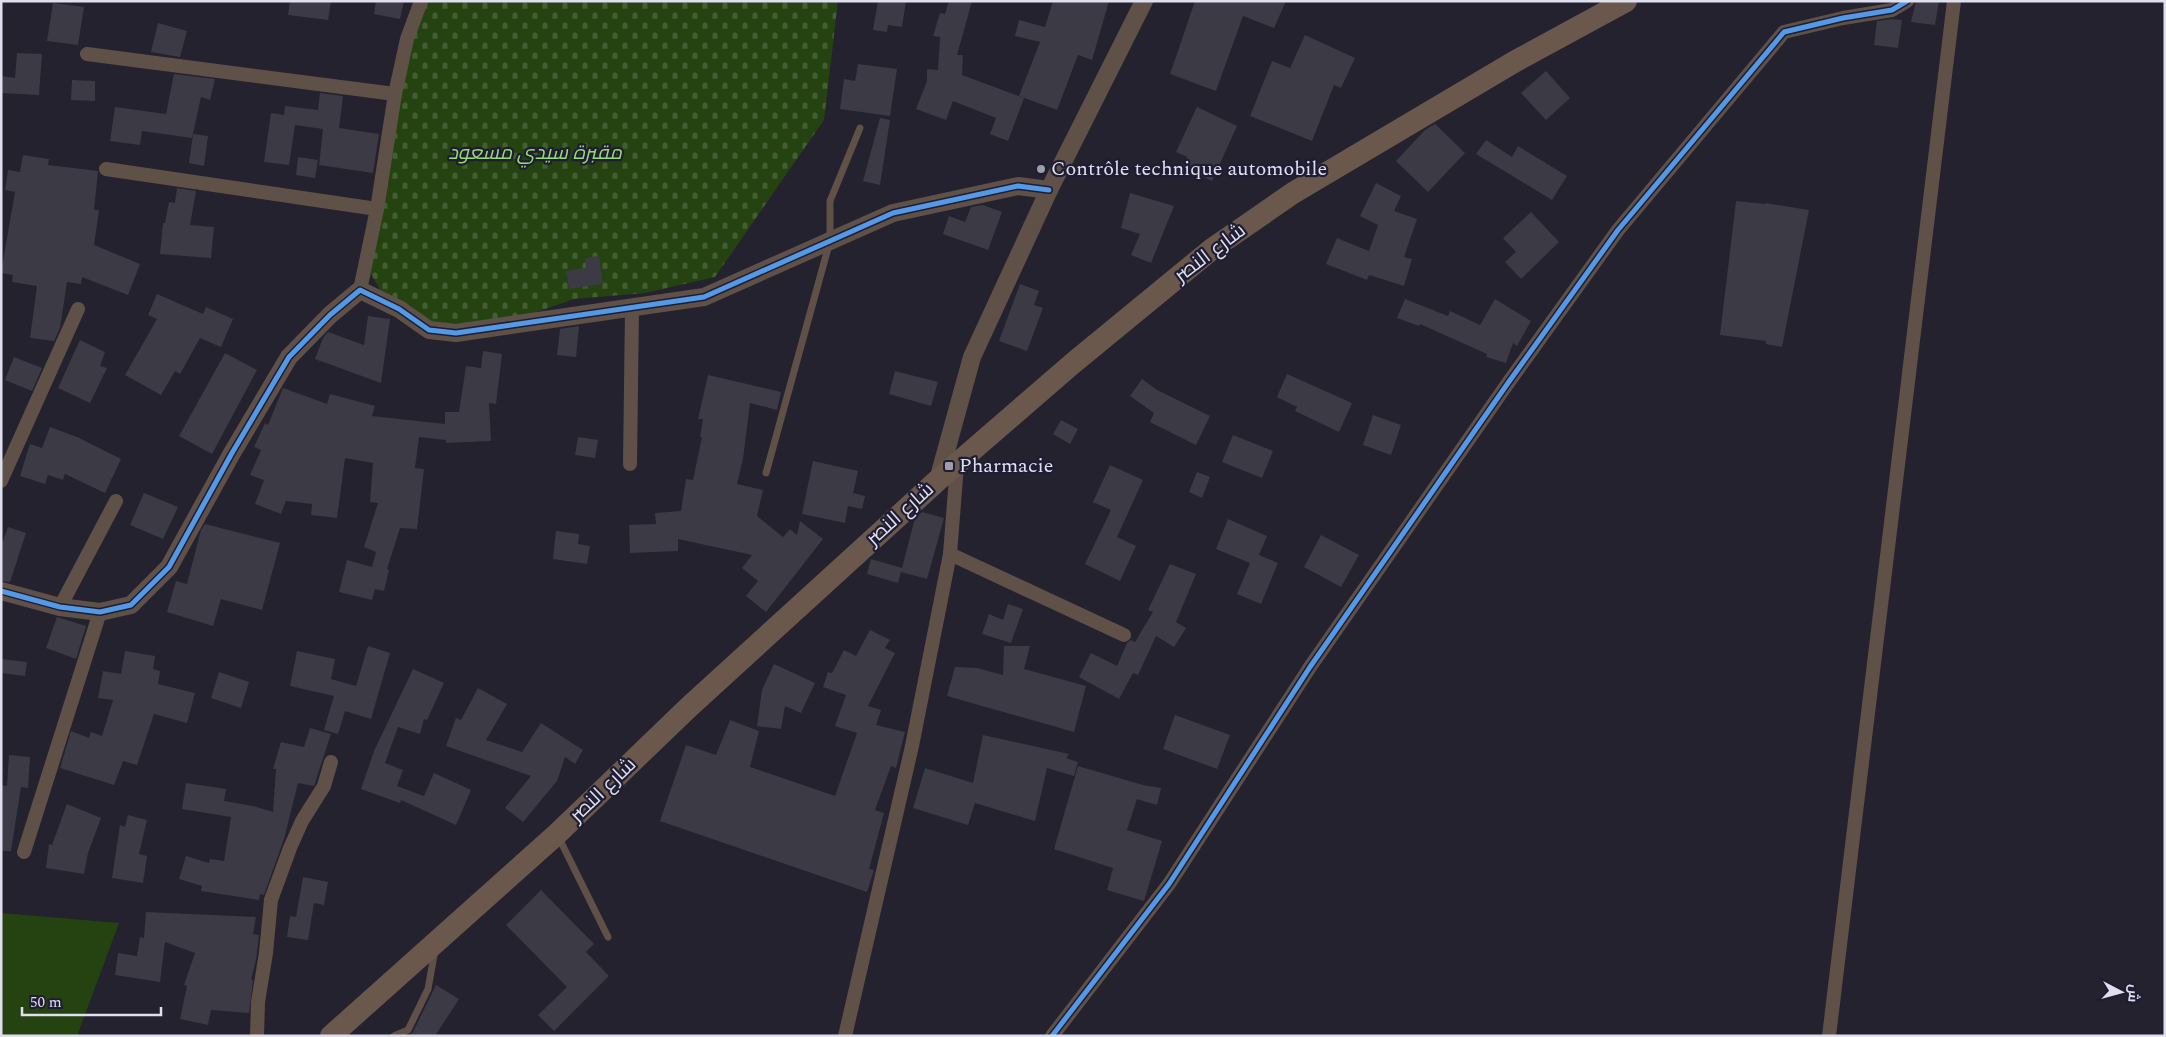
<svg xmlns="http://www.w3.org/2000/svg" width="2166" height="1037" viewBox="0 0 2166 1037" font-family="Spectral,Cairo,serif">
  <style>
    .green { fill: #244310 }
    .cemetery { fill: url(#cemetery-stones) }
    .building { fill: #3b3a45 }
    .lines { fill: none; stroke-linecap: round; stroke-linejoin: round }
    .service { stroke: #5f5148; stroke-width: 7 }
    .minor { stroke: #5f5148; stroke-width: 14 }
    .tertiary { stroke: #5f5148; stroke-width: 18 }
    .primary { stroke: #6a584d; stroke-width: 22 }
    .cycleway-casing { stroke: #1f1d33; stroke-width: 8 }
    .cycleway { stroke: #5399e6; stroke-width: 5 }
    .poi-dot { fill: #9e9dab; stroke: #1f1d33; stroke-width: 2 }
    .labels { text-anchor: middle; dominant-baseline: central; stroke-width: 4.5; stroke-linejoin: round; paint-order: stroke }
    .park-label { font-size: 20px; font-style: italic; fill: #98dc74; stroke: #1f1d33 }
    .poi-label { font-size: 20px; fill: #e0dfef; stroke: #1f1d33; text-anchor: start }
    .street-label { font-size: 20px; fill: #e0dfef; stroke: #1f1d33 }
  </style>
  <defs>
    <pattern id="cemetery-stones" width="16" height="16" patternUnits="userSpaceOnUse" patternTransform="scale(1.25)"><rect width="16" height="16" fill="#244310"/><path d="M2 7V4a2 2 0 0 1 4 0v3zM10 15v-3a2 2 0 0 1 4 0v3z" fill="#445e33"/></pattern>
  </defs>
  <rect width="100%" height="100%" fill="#23222e"/>
  <polygon class="green" points="1,913 119,923 77,1036 1,1036"/>
  <polygon class="cemetery" points="419,1 838,1 824,120 715,277 645,293 574,299 508,322 442,327 385,298 365,264"/>
  <g class="building">
    <polygon points="290,1 331,1 328,20 288,15"/>
    <polygon points="376,1 404,1 400,19 374,14"/>
    <polygon points="878,1 906,1 902,27 888,25 887,32 873,30"/>
    <polygon points="949,1 972,1 957,55 963,55 962,75 1024,98 1008,141 990,134 996,118 953,101 946,120 916,109 927,81 927,69 938,70 940,37 933,36 940,13 945,14"/>
    <polygon points="1053,1 1109,1 1092,60 1078,55 1057,110 1019,96 1040,42 1015,36 1019,20 1045,27"/>
    <polygon points="1195,1 1286,1 1274,28 1243,16 1216,91 1170,74"/>
    <polygon points="1916,1 1939,1 1935,25 1911,22"/>
    <polygon points="53,3 84,7 78,45 47,41"/>
    <polygon points="1891,19 1902,20 1898,48 1874,45 1877,21"/>
    <polygon points="158,23 187,31 180,57 151,52"/>
    <polygon points="1305,35 1355,58 1341,88 1334,85 1312,141 1250,116 1272,61 1290,68"/>
    <polygon points="17,53 42,54 39,95 1,93 1,76 15,78"/>
    <polygon points="858,64 897,69 890,116 840,109 844,79 855,81"/>
    <polygon points="1546,71 1570,98 1546,120 1521,93"/>
    <polygon points="174,74 215,79 210,100 201,97 192,138 142,131 140,145 110,141 115,107 166,114"/>
    <polygon points="72,80 95,81 95,101 71,100"/>
    <polygon points="320,93 343,96 339,128 379,134 373,173 319,165 323,129 295,125 289,165 264,162 271,113 284,115 285,106 318,110"/>
    <polygon points="1197,107 1237,126 1212,181 1182,167 1187,157 1176,152"/>
    <polygon points="880,118 890,120 880,185 863,181"/>
    <polygon points="1435,124 1465,153 1428,192 1396,161 1425,130"/>
    <polygon points="193,134 208,136 204,166 189,163"/>
    <polygon points="1486,140 1512,157 1518,146 1567,176 1552,200 1476,154"/>
    <polygon points="23,155 49,159 48,165 98,171 94,210 99,210 94,245 140,264 128,295 82,277 81,284 67,282 60,328 54,341 30,338 37,286 12,282 13,275 1,273 15,192 5,190 8,170 20,172"/>
    <polygon points="298,157 318,160 315,178 296,175"/>
    <polygon points="1376,183 1401,196 1394,211 1417,219 1404,257 1412,259 1404,286 1369,275 1367,280 1326,264 1337,238 1369,251 1378,225 1360,216"/>
    <polygon points="177,188 196,191 190,225 214,227 211,258 160,254 163,223 165,223 169,202 175,203"/>
    <polygon points="1130,193 1174,206 1151,263 1131,255 1140,234 1121,228"/>
    <polygon points="1736,201 1765,204 1765,203 1809,210 1782,347 1766,344 1766,341 1720,335"/>
    <polygon points="983,205 1002,212 988,250 943,234 949,216 965,222 971,207"/>
    <polygon points="1531,212 1559,242 1521,279 1505,262 1516,252 1503,238"/>
    <polygon points="599,256 603,284 569,289 566,271 586,268 585,258"/>
    <polygon points="1020,284 1039,291 1034,305 1043,308 1027,351 999,341"/>
    <polygon points="157,294 203,314 206,307 233,319 221,347 200,338 180,374 175,371 161,395 125,375 157,319 148,315"/>
    <polygon points="1405,299 1448,316 1450,311 1480,325 1495,299 1531,321 1517,346 1513,343 1506,363 1486,357 1487,354 1420,324 1419,326 1397,318"/>
    <polygon points="368,316 390,319 381,383 315,359 323,338 328,332 364,345"/>
    <polygon points="579,326 576,357 557,355 560,329"/>
    <polygon points="80,340 105,352 100,366 107,368 90,403 58,388"/>
    <polygon points="483,351 502,354 496,404 489,403 491,441 446,443 446,440 419,437 415,468 424,469 417,529 400,528 387,569 389,570 384,591 375,589 372,600 339,592 347,560 372,567 376,552 364,547 378,503 370,502 373,463 345,458 337,518 311,515 312,504 286,501 281,514 255,504 264,480 250,475 261,450 254,447 265,423 268,425 283,388 327,404 330,394 375,406 372,416 445,424 445,412 459,412 466,366 481,368"/>
    <polygon points="225,353 257,370 212,454 179,436"/>
    <polygon points="14,357 42,368 32,391 5,380"/>
    <polygon points="895,371 938,382 931,406 889,394"/>
    <polygon points="1287,374 1352,403 1339,432 1295,411 1297,407 1277,397"/>
    <polygon points="708,375 781,392 777,410 750,403 743,459 737,484 763,490 757,516 783,537 790,529 797,535 800,521 823,539 766,612 746,596 758,581 742,568 752,555 678,539 678,551 630,553 629,525 656,524 655,513 681,511 686,479 693,480 702,437 700,437 703,419 698,419"/>
    <polygon points="1142,379 1157,390 1210,416 1196,445 1150,422 1154,413 1130,396"/>
    <polygon points="1373,415 1401,425 1391,455 1363,445"/>
    <polygon points="1061,420 1078,429 1070,444 1053,434"/>
    <polygon points="50,427 77,437 121,459 105,493 65,474 63,480 48,475 45,484 20,476 30,444 42,448"/>
    <polygon points="1233,435 1273,451 1262,478 1222,462"/>
    <polygon points="578,437 598,440 595,458 575,455"/>
    <polygon points="813,461 858,471 853,493 865,496 862,509 848,506 845,523 802,514"/>
    <polygon points="1110,465 1143,480 1117,537 1136,546 1120,581 1085,564 1111,510 1093,502"/>
    <polygon points="1197,472 1210,477 1202,498 1189,492"/>
    <polygon points="144,493 178,507 163,539 130,525"/>
    <polygon points="922,512 944,518 927,579 901,572 898,583 867,574 871,559 902,568 915,518"/>
    <polygon points="1228,519 1267,536 1259,555 1278,563 1261,604 1237,594 1250,563 1216,549"/>
    <polygon points="205,524 280,543 262,610 221,599 213,626 167,612 176,581 187,584 201,530"/>
    <polygon points="8,527 26,533 10,582 1,581 1,547"/>
    <polygon points="556,531 579,534 578,544 590,546 587,564 553,559"/>
    <polygon points="1321,535 1359,555 1341,587 1304,567"/>
    <polygon points="1170,564 1196,574 1176,622 1186,628 1174,647 1156,636 1138,675 1133,673 1119,699 1079,677 1091,653 1117,666 1127,643 1131,640 1135,642 1153,612 1148,610"/>
    <polygon points="1008,604 1023,609 1011,643 982,634 989,614 1003,620"/>
    <polygon points="57,617 86,626 76,659 46,648"/>
    <polygon points="870,630 890,640 885,648 895,653 868,706 881,710 876,725 905,732 896,768 891,766 875,810 884,813 869,869 874,870 867,892 660,821 686,745 716,755 730,720 759,731 750,767 835,796 857,733 835,726 846,695 823,687 828,672 832,673 844,650 856,656"/>
    <polygon points="368,646 390,653 371,719 345,711 338,734 324,730 334,696 290,686 297,651 335,659 331,679 356,686"/>
    <polygon points="1004,646 1030,646 1024,669 1086,686 1074,732 947,696 955,667 977,668 1003,675"/>
    <polygon points="125,651 155,656 153,669 160,671 158,684 195,693 187,723 154,714 137,765 123,761 114,785 60,768 71,731 89,738 91,732 102,736 113,700 98,698 103,671 121,674"/>
    <polygon points="1,659 27,662 25,676 1,673"/>
    <polygon points="774,664 815,683 801,713 785,706 781,729 757,726 762,690"/>
    <polygon points="413,669 444,683 427,720 424,719 420,734 398,727 385,763 403,770 397,786 424,796 434,773 471,790 456,825 401,800 400,803 361,789 374,751"/>
    <polygon points="219,672 249,682 241,708 211,698"/>
    <polygon points="478,688 507,704 486,740 522,752 541,723 583,750 575,764 565,757 557,781 523,822 505,808 531,776 446,746 456,718 461,720"/>
    <polygon points="1175,715 1230,735 1217,769 1163,749"/>
    <polygon points="310,728 331,734 314,786 298,783 284,839 264,895 260,894 259,900 201,891 202,886 179,879 186,856 209,863 210,859 224,861 231,817 182,809 186,783 226,789 224,801 253,806 273,812 276,769 273,769 281,742 304,747"/>
    <polygon points="983,735 1069,754 1066,758 1078,762 1074,776 1047,768 1035,821 975,803 968,825 913,808 925,768 973,783"/>
    <polygon points="9,755 30,757 28,788 21,787 11,851 1,851 1,785 7,786"/>
    <polygon points="1078,766 1143,785 1161,788 1157,805 1137,799 1127,830 1162,841 1144,901 1107,890 1113,868 1054,849"/>
    <polygon points="67,804 101,818 88,853 84,874 46,868 49,844 52,845"/>
    <polygon points="128,815 147,820 139,854 147,856 143,883 112,878 120,825 125,827"/>
    <polygon points="303,877 328,882 324,905 314,903 308,940 287,937 290,916 296,917"/>
    <polygon points="541,890 594,944 586,952 609,976 554,1031 538,1015 567,987 506,925"/>
    <polygon points="146,912 256,917 253,934 259,935 256,960 251,980 253,980 249,1013 211,1010 208,1025 180,1019 187,986 184,985 195,953 165,942 160,982 115,975 118,953 137,956 140,937 144,938"/>
    <polygon points="436,985 459,999 435,1036 408,1036 413,1032"/>
  </g>
  <g class="lines">
    <g class="service">
      <polyline points="766,473 830,241 830,201 860,128"/>
      <polyline points="558,836 608,937"/>
      <polyline points="394,1036 408,1030 428,989 435,950"/>
    </g>
    <g class="minor">
      <polyline points="87,54 395,94"/>
      <polyline points="106,169 377,209"/>
      <polyline points="360,290 377,209 395,94 407,39 421,1"/>
      <polyline points="630,464 632,308"/>
      <polyline points="1,481 78,309"/>
      <polyline points="950,554 1124,635"/>
      <polyline points="60,607 116,501"/>
      <polyline points="24,852 100,612"/>
      <polyline points="257,1036 258,1002 266,953 271,900 290,848 302,821 324,786 331,762"/>
      <polyline points="845,1036 912,746 950,554 957,465"/>
      <polyline points="1052,1036 1169,884 1310,667 1508,383 1618,230 1784,32 1843,18 1892,10 1907,1"/>
      <polyline points="1829,1036 1954,1"/>
    </g>
    <g class="tertiary">
      <polyline points="938,480 972,357 1049,190 1144,1"/>
      <polyline points="1,591 60,607 100,612 131,605 169,567 232,453 289,357 330,315 360,290 399,309 429,330 456,333 704,297 893,213 1018,186 1049,190"/>
    </g>
    <polyline class="primary" points="331,1036 557,834 689,707 938,480 1072,364 1212,249 1293,193 1514,62 1626,1"/>
    <g class="cycleway-casing">
      <g id="cycleway">
        <polyline points="1,591 60,607 100,612 131,605 169,567 232,453 289,357 330,315 360,290 399,309 429,330 456,333 704,297 893,213 1018,186 1049,190"/>
        <polyline points="1052,1036 1169,884 1310,667 1508,383 1618,230 1784,32 1843,18 1892,10 1907,1"/>
      </g>
    </g>
    <use href="#cycleway" class="cycleway"/>
  </g>
  <g class="poi-dot">
    <circle cx="1041" cy="169" r="5"/>
    <rect x="944" y="461" width="10" height="10" rx="2.5"/>
  </g>
  <g class="labels">
    <g class="park-label">
      <text x="535" y="153">مقبرة سيدي مسعود</text>
    </g>
    <g class="poi-label">
      <text x="1051" y="169">Contrôle technique automobile</text>
      <text x="959" y="466">Pharmacie</text>
    </g>
    <g class="street-label">
      <text transform="translate(1210 253) rotate(-37)">شارع النصر</text>
      <text transform="translate(900 514) rotate(-42)">شارع النصر</text>
      <text transform="translate(603 790) rotate(-44)">شارع النصر</text>
    </g>
  </g>
  <rect width="2166" height="1037" fill="none" stroke="#e0dfef" stroke-width="5"/>
  <g transform="translate(2121 992) rotate(96)" stroke="#1f1d33" stroke-width="4" paint-order="stroke">
  <path d="M0-4L9 19L0 12L-9 19Z" fill="#e0dfef"/>
  <text y="-8" font-size="14" font-weight="bold" text-anchor="middle" fill="#e0dfef">ش</text>
  </g>
  <path d="M22 1007v8h139v-8" fill="none" stroke="#e0dfef" stroke-width="2.5"/>
  <text x="30" y="1007" font-size="15" fill="#e0dfef" stroke="#1f1d33" stroke-width="4" paint-order="stroke">50 m</text>
</svg>
